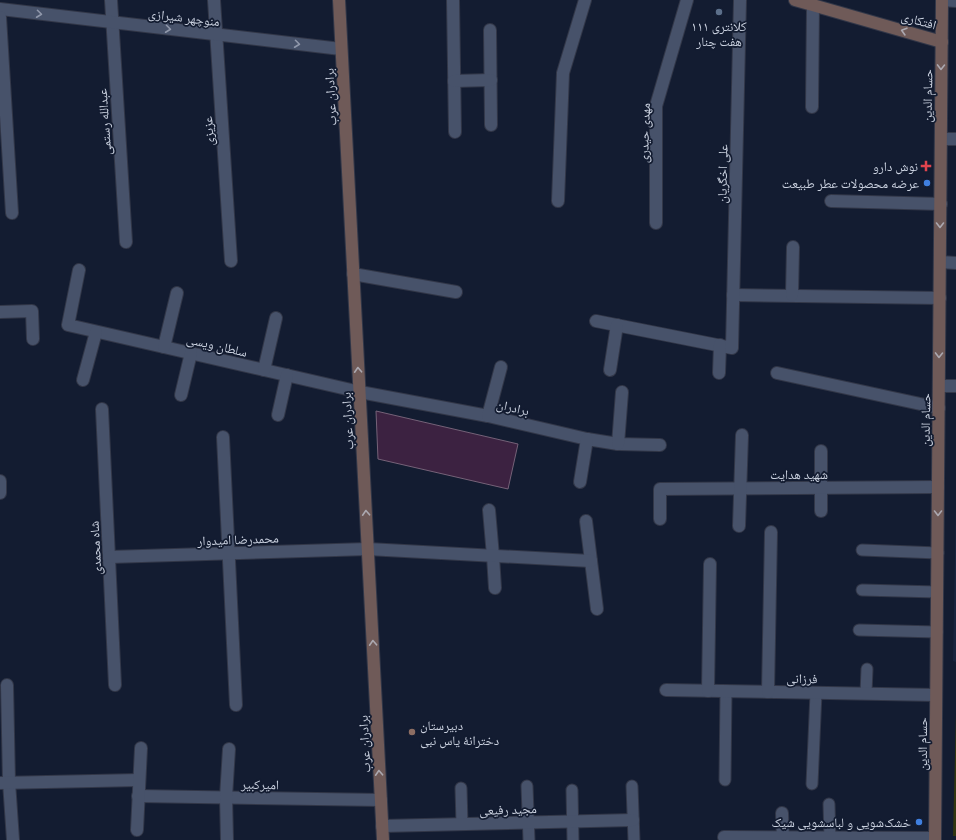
<svg xmlns="http://www.w3.org/2000/svg" width="956" height="840" viewBox="0 0 956 840" font-family="'Exo 2','Noto Naskh Arabic',sans-serif">
  <style>
    .built { fill: #19243e }
    .green { fill: #323610 }
    .building { fill: #3c2241; stroke: #756278 }
    .lines { fill: none; stroke-linecap: round; stroke-linejoin: round }
    .lane-casing { stroke: #323748; stroke-width: 13 }
    .street-casing { stroke: #323748; stroke-width: 14 }
    .secondary-casing { stroke: #323748; stroke-width: 14 }
    .lane { stroke: #47526a; stroke-width: 11 }
    .street { stroke: #47526a; stroke-width: 12 }
    .secondary { stroke: #6f5a58; stroke-width: 12 }
    .oneway { stroke: #9098ab }
    .oneway2 { stroke: #aba8b0 }
    .service-dot { fill: #5c6f8a; stroke: #131c31; stroke-width: 1.5 }
    .health-dot { fill: #e0444e; stroke: #131c31; stroke-width: 1.5 }
    .shop-dot { fill: #3f7fe0; stroke: #131c31; stroke-width: 1.5 }
    .education-dot { fill: #8d6e63; stroke: #131c31; stroke-width: 1.5 }
    .labels { text-anchor: middle; dominant-baseline: central; stroke-width: 3.5; stroke-linejoin: round; paint-order: stroke }
    .street-label { font-size: 13px; fill: #cbd2e0; stroke: #131c31 }
    .poi-label { font-size: 13px; fill: #cbd2e0; stroke: #131c31; text-anchor: end }
  </style>
  <rect width="100%" height="100%" fill="#131c31"/>
  <polygon class="built" points="956,501 956,662 953,661"/>
  <polygon class="green" points="956,713 956,836 953,836"/>
  <polygon class="building" points="376,411 518,444 508,489 378,459"/>
  <g class="lines">
    <g class="lane-casing">
      <g id="lane">
        <polyline points="862,550 938,553"/>
        <polyline points="862,590 937,592"/>
        <polyline points="859,630 937,632"/>
        <polyline points="866,693 867,669"/>
        <polyline points="725,780 726,691"/>
        <polyline points="812,784 816,693"/>
        <polyline points="527,786 529,840"/>
        <polyline points="632,786 634,840"/>
        <polyline points="461,788 462,824"/>
        <polyline points="572,790 573,840"/>
        <polyline points="829,804 830,840"/>
      </g>
    </g>
    <g class="street-casing">
      <g id="street">
        <polyline points="111,0 126,242"/>
        <polyline points="214,0 231,261"/>
        <polyline points="453,0 455,132"/>
        <polyline points="942,0 956,1"/>
        <polyline points="0,9 341,49"/>
        <polyline points="0,17 12,213"/>
        <polyline points="490,30 491,125"/>
        <polyline points="454,81 491,80"/>
        <polyline points="812,107 813,5"/>
        <polyline points="941,139 956,139"/>
        <polyline points="558,201 563,73 585,0"/>
        <polyline points="831,201 941,204"/>
        <polyline points="656,223 656,106 687,0"/>
        <polyline points="940,262 956,263"/>
        <polyline points="79,270 68,325 360,392 488,416 587,439 618,444 660,445"/>
        <polyline points="353,274 456,292"/>
        <polyline points="733,295 940,298"/>
        <polyline points="792,295 793,247"/>
        <polyline points="0,312 32,311 33,339"/>
        <polyline points="596,321 732,348 740,0"/>
        <polyline points="164,347 177,293"/>
        <polyline points="264,370 276,318"/>
        <polyline points="610,370 617,325"/>
        <polyline points="719,373 720,345"/>
        <polyline points="777,373 939,408"/>
        <polyline points="83,380 96,332"/>
        <polyline points="939,386 956,386"/>
        <polyline points="181,395 191,353"/>
        <polyline points="102,409 115,685"/>
        <polyline points="278,415 287,375"/>
        <polyline points="488,416 501,367"/>
        <polyline points="223,437 236,705"/>
        <polyline points="618,444 622,392"/>
        <polyline points="821,451 821,511"/>
        <polyline points="0,481 0,493"/>
        <polyline points="580,482 587,439"/>
        <polyline points="489,510 493,556 495,588"/>
        <polyline points="660,519 660,489 938,487"/>
        <polyline points="586,521 597,609"/>
        <polyline points="739,526 742,435"/>
        <polyline points="109,557 368,549 591,561"/>
        <polyline points="7,685 9,782 13,840"/>
        <polyline points="666,690 936,695"/>
        <polyline points="708,691 710,564"/>
        <polyline points="768,692 771,532"/>
        <polyline points="0,783 139,780"/>
        <polyline points="138,796 381,800"/>
        <polyline points="782,813 783,840"/>
        <polyline points="382,826 633,820"/>
        <polyline points="137,830 141,748"/>
        <polyline points="724,837 935,838"/>
        <polyline points="227,840 226,797 229,749"/>
      </g>
    </g>
    <g class="secondary-casing">
      <g id="secondary">
        <polyline points="339,0 383,840"/>
        <polyline points="795,0 942,42"/>
        <polyline points="935,840 942,0"/>
      </g>
    </g>
    <use href="#lane" class="lane"/>
    <use href="#street" class="street"/>
    <use href="#secondary" class="secondary"/>
  </g>
  <defs><path id="oneway-chevron" d="M-2-3.5L2.5 0L-2 3.5" fill="none" stroke-width="1.6" stroke-linecap="round" stroke-linejoin="round"/></defs>
  <g class="oneway">
    <use href="#oneway-chevron" transform="translate(39 14) rotate(7)"/>
    <use href="#oneway-chevron" transform="translate(168 29) rotate(7)"/>
    <use href="#oneway-chevron" transform="translate(297 44) rotate(7)"/>
  </g>
  <g class="oneway2">
    <use href="#oneway-chevron" transform="translate(904 31) rotate(-164)"/>
    <use href="#oneway-chevron" transform="translate(941 67) rotate(91)"/>
    <use href="#oneway-chevron" transform="translate(940 225) rotate(90)"/>
    <use href="#oneway-chevron" transform="translate(939 355) rotate(91)"/>
    <use href="#oneway-chevron" transform="translate(358 370) rotate(-93)"/>
    <use href="#oneway-chevron" transform="translate(366 513) rotate(-93)"/>
    <use href="#oneway-chevron" transform="translate(938 513) rotate(90)"/>
    <use href="#oneway-chevron" transform="translate(373 643) rotate(-93)"/>
    <use href="#oneway-chevron" transform="translate(379 773) rotate(-93)"/>
  </g>
  <circle class="service-dot" cx="719" cy="12" r="4"/>
  <path class="health-dot" d="M924 160h4v4h4v4h-4v4h-4v-4h-4v-4h4z"/>
  <g class="shop-dot">
    <circle cx="927" cy="183" r="4"/>
    <circle cx="919" cy="822" r="4"/>
  </g>
  <circle class="education-dot" cx="412" cy="732" r="4"/>
  <g class="labels">
    <g class="street-label">
      <text transform="translate(184 17) rotate(7)">منوچهر شیرازی</text>
      <text transform="translate(919 20) rotate(16)">افتکاری</text>
      <text transform="translate(927 96) rotate(-89)">حسام الدین</text>
      <text transform="translate(330 97) rotate(-93)">برادران عرب</text>
      <text transform="translate(104 122) rotate(-94)">عبدالله رستمی</text>
      <text transform="translate(208 131) rotate(-94)">عزیزی</text>
      <text transform="translate(644 133) rotate(-88)">مهدی حیدری</text>
      <text transform="translate(722 174) rotate(-89)">علی اخگریان</text>
      <text transform="translate(217 345) rotate(13)">سلطان ویسی</text>
      <text transform="translate(513 407) rotate(13)">برادران</text>
      <text transform="translate(925 420) rotate(-89)">حسام الدین</text>
      <text transform="translate(347 421) rotate(-93)">برادران عرب</text>
      <text x="799" y="474">شهید هدایت</text>
      <text transform="translate(238 539) rotate(-2)">محمدرضا امیدوار</text>
      <text transform="translate(95 548) rotate(-93)">شاه محمدی</text>
      <text transform="translate(802 678) rotate(1)">فرزانی</text>
      <text transform="translate(364 744) rotate(-93)">برادران عرب</text>
      <text transform="translate(922 744) rotate(-90)">حسام الدین</text>
      <text transform="translate(260 784) rotate(1)">امیرکبیر</text>
      <text transform="translate(508 809) rotate(-2)">مجید رفیعی</text>
    </g>
    <g class="poi-label">
      <text x="719" y="26" text-anchor="middle">کلانتری ۱۱۱<tspan x="719" dy="15">هفت چنار</tspan></text>
      <text x="918" y="166">نوش دارو</text>
      <text x="919" y="183">عرضه محصولات عطر طبیعت</text>
      <text x="420" y="725" text-anchor="start">دبیرستان<tspan x="420" dy="15">دخترانهٔ یاس نبی</tspan></text>
      <text x="911" y="822">خشک‌شویی و لباسشویی شیک</text>
    </g>
  </g>
</svg>
